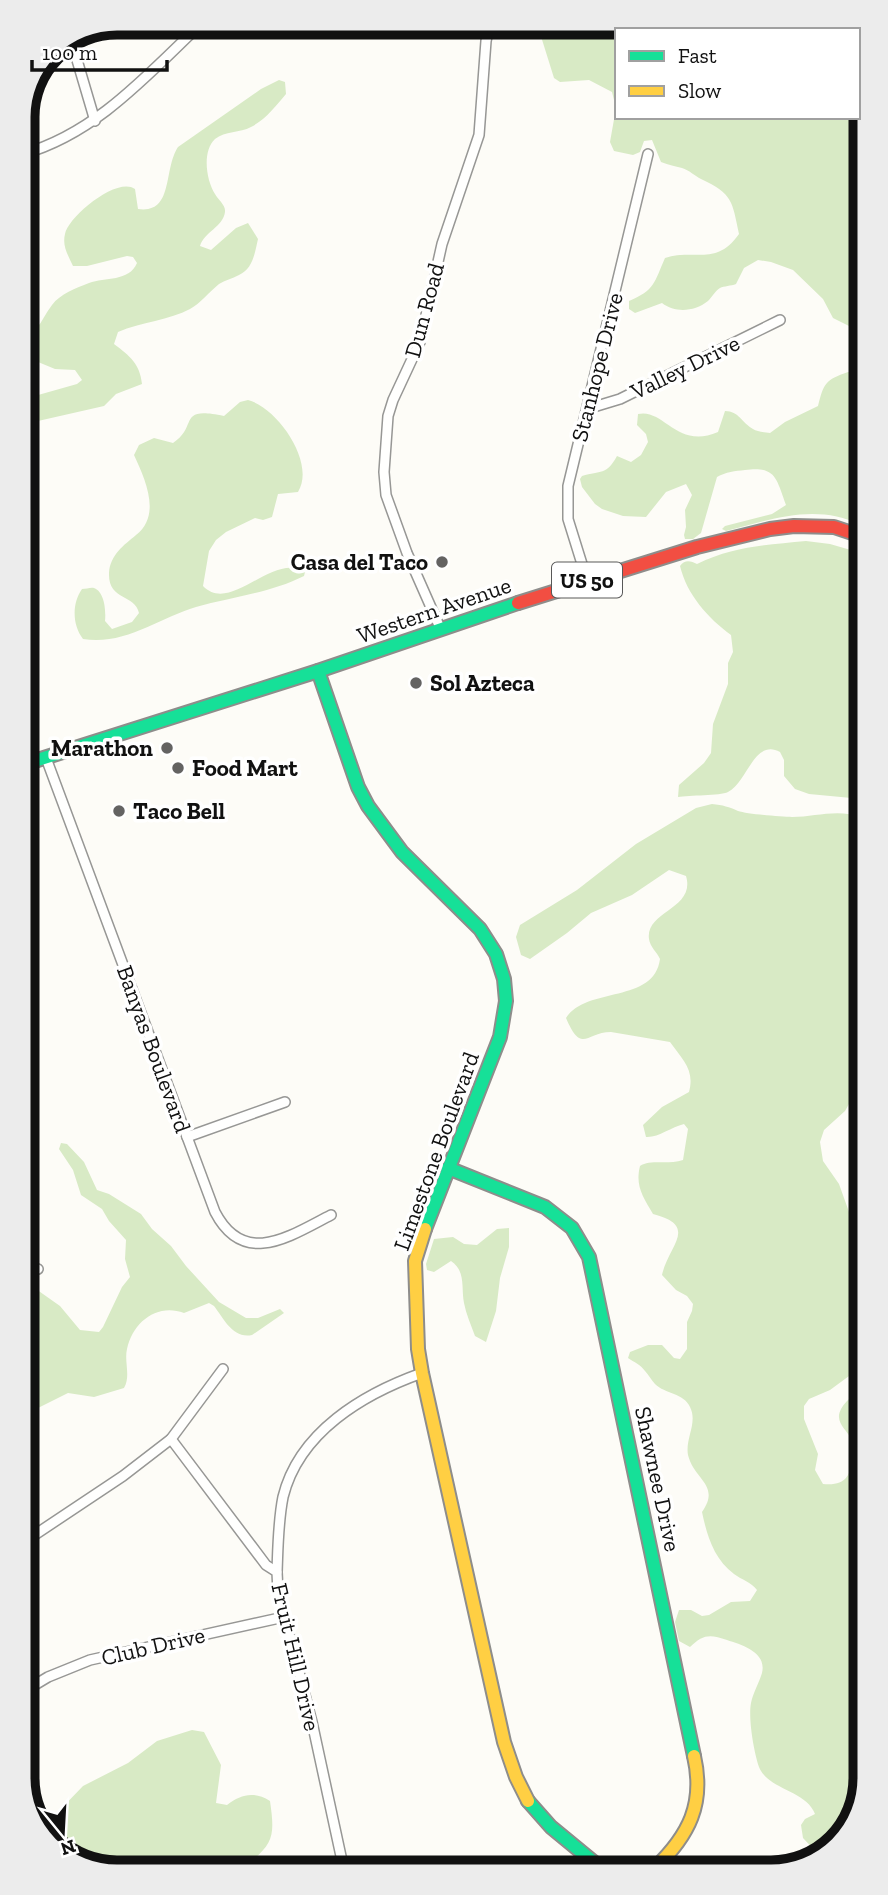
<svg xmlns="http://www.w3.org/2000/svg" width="888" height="1895" viewBox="0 0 888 1895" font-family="'Zilla Slab',serif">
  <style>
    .forest { fill: #d8eac5 }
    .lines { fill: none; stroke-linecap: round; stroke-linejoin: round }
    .street-casing { stroke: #979795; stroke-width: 12 }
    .fast-casing { stroke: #8e8d8b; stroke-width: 16 }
    .slow-casing { stroke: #8e8d8b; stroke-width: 16 }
    .jam-casing { stroke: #8e8d8b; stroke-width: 16 }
    .street { stroke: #fffffe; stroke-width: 9 }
    .fast { stroke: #16e098; stroke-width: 12 }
    .slow { stroke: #ffcf43; stroke-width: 12 }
    .jam { stroke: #f24e42; stroke-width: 12 }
    .poi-dot { fill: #646362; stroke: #fff; stroke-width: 2.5 }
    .labels { text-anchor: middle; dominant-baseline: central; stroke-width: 7; stroke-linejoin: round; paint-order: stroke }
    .shield { fill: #fff; stroke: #585858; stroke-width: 2 }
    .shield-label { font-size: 21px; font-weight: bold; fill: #111 }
    .street-label { font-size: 23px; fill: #111; stroke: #fff }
    .poi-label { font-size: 23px; font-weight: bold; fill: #111; stroke: #fff; text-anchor: start }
    .rim { fill: none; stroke: #111; stroke-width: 9 }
  </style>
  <rect width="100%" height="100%" fill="#fdfcf7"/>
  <g class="forest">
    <path d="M534,23H778L796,30H617V117H858V84L860,86L861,332L833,318L823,299L793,270L771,262L758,260L744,268L736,284C731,286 724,286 720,288C715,291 712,297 708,301C694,312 675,313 662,303L635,313L629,309V301C655,290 654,283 665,258C694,248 716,267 739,234C732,201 733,194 701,179C695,176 689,170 682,168C675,166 669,165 661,162L652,140L644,141L640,152L633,155L614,151L610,142L616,108L612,92L589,80L560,82L554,78L539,30Z"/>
    <path d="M279,80L285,82L286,94C276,106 265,120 251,127C240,133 225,131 215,139C202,151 206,180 215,194C218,200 226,205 225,212C223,227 204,232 200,246L211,250L236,228L248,223L258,239C255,252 253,269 239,275C232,279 225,280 219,284C209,292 201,303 190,309C170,320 141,322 118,332L114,344C130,356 140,364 142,384L116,394L104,406L38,421L24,427V399L77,384L82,380L75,370L55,369L26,357L24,337C43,326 40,321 52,305C60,294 76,288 89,283C105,277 129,282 137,263L133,257L127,256L87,266H73C68,255 62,246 65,234C68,217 117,176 135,189L138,209C174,214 163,170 178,147L261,89Z"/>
    <path d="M848,372L861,373V525C816,503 772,519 726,531L722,529L725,526L772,514L786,505C776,478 776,466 745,470C735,471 726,472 717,477L701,533L693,539H685L684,535L686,527L685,510L692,495L686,484L666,492L646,517L623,516L602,509L595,504L582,487L580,479L582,476C601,470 606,476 617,456L631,462L641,455L648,442L646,434L637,425L638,414C664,408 677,450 718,432L725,411C739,411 742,423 753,429C757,432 765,432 770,433L785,422L818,406C824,383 825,380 848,372Z"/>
    <path d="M248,400C278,408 316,463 298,492L278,494L272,517L263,520L255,518L226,532L216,540L209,551L203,586C231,615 273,551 305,572L304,576C270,593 232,597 196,607C159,618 124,646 83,639C72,625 72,603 82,589C86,589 91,587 94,588C105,592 106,612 105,621L112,629L132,622L139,613C135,594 108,601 109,573C110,555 124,545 136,535C162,515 145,479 134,455L139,445L154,438L173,443C199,426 176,406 224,416L240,402Z"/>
    <path d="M806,541L830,544L861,553L862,799L809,794L795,789L784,776V760L780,752C754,738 747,783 728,792C720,796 689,795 678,797L679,785L704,763L711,753L713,724L728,684V663L733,652L731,635C708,618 687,595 680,566C685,559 691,561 697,564C734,546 766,545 806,541Z"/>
    <path d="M712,804C723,805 729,807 738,811C747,814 782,817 792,817C816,817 839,808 862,818L863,1091L853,1097L845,1111L824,1130L820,1142L823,1161L839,1184L849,1212L860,1223L863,1231L864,1365L830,1390L809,1399L804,1406V1419L818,1454L815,1470L823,1484C845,1486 851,1477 852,1456C852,1451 853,1444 851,1439C848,1431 838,1425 839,1415C841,1404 855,1393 864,1387L865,1784L846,1835L819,1855L803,1838L801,1825L805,1819L815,1814C806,1790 768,1790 759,1767C754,1752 748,1719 751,1703C753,1693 759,1683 762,1673C767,1652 742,1645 727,1640C710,1634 703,1634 690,1647L679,1641L675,1622L679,1610H691L702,1616L709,1615L731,1602L750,1601L757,1590C751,1582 742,1580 734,1574C714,1559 707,1536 702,1512C721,1485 694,1480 688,1455C685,1438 698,1423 690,1407C684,1393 665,1394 655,1384C651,1380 649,1375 645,1371C641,1365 634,1362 628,1358L630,1352L648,1345H662L674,1358L680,1359L687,1349V1322L692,1311L693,1304L687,1296L676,1290L662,1275C668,1246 700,1226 653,1214C643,1197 635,1186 640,1166C650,1159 668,1165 683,1160L688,1129L684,1124C671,1127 658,1138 646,1137L643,1125L662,1107L689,1092C695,1070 683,1060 670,1042L611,1032C586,1032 582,1055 566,1018C587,986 654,1004 660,959C657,952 650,947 649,939C645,911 696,909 686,876L669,870L632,895L591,913L567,933L530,959L521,955L516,937L520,925L577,890L636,844L696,808Z"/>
    <path d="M61,1143L67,1144L84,1162L97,1190L109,1194L141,1214L152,1229L171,1246L186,1266L219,1302L246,1318H258L280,1309L284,1313L252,1335C233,1339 224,1319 214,1306L209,1303L184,1313C157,1303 133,1322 127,1349C124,1362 131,1376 124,1388L94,1397L68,1393L34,1410L27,1416L26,1282L60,1306L80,1330L99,1332L103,1327L122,1287L130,1277L125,1259L126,1240L109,1221L102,1209L81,1195L73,1170L59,1149Z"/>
    <path d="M509,1228V1247L500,1278L496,1311L486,1342L475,1336C471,1325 466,1314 464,1303C461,1287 466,1271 451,1261L434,1272L427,1270L426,1264L434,1239L453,1237L464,1244L477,1245L497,1229Z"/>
    <path d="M192,1730L204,1732L221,1765L216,1803L227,1805C241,1794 254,1791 270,1801C275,1836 274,1844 245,1866V1871L110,1872L60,1853L55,1846L60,1839L57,1813L83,1786L128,1763L157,1741Z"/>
  </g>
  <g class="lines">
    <g class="street-casing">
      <g id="street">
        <polyline points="74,40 77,60 95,121"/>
        <path d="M23,154C97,133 148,74 202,23"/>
        <polyline points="587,409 620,399 780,320"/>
        <polyline points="587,580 568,519 568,486 648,154"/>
        <polyline points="441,630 407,553 386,495 384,472 388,416 393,400 420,342 442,244 479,135 486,41 490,23"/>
        <path d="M46,758L215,1212C244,1268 290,1236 331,1215"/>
        <polyline points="187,1137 285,1102"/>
        <polyline points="26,1266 38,1269"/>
        <polyline points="223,1369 171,1439 266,1565 277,1572 278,1592 312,1722 344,1870"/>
        <polyline points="27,1540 123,1476 171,1439"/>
        <path d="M277,1572C278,1547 278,1522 283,1497C299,1432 363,1394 422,1373"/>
        <polyline points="28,1689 48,1677 90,1660 284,1617"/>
      </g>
    </g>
    <g class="fast-casing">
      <g id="fast">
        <polyline points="318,671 358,787 368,806 402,852 480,929 496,954 504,979 506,1001 500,1037 425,1229"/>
        <polyline points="25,764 318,671 518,603"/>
        <polyline points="448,1168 545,1207 572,1228 589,1257 694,1756"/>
        <polyline points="528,1801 551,1827 602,1869"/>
      </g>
    </g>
    <g class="slow-casing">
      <g id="slow">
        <polyline points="425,1229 415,1261 418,1349 422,1373 504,1742 516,1777 528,1801"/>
        <path d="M655,1868C689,1835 705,1804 694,1756"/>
      </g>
    </g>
    <g class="jam-casing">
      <polyline id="jam" points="518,603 697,547 770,529 794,526 834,527 861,536"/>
    </g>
    <use href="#street" class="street"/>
    <use href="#fast" class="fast"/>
    <use href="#slow" class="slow"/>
    <use href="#jam" class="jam"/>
  </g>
  <g class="poi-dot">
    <circle cx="442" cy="562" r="7"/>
    <circle cx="416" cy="683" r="7"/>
    <circle cx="167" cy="748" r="7"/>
    <circle cx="178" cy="768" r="7"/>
    <circle cx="119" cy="811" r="7"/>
  </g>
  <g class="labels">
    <rect class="shield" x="552" y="562.5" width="70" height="35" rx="5"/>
    <g class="shield-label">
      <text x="587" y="580">US 50</text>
    </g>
    <g class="street-label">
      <text transform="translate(424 310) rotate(-75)">Dun Road</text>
      <text transform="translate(597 367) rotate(-76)">Stanhope Drive</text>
      <text transform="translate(685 367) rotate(-26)">Valley Drive</text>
      <text transform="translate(434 610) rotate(-19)">Western Avenue</text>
      <text transform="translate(154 1049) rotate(70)">Banyas Boulevard</text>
      <text transform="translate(436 1151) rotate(-70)">Limestone Boulevard</text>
      <text transform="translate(658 1479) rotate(78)">Shawnee Drive</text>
      <text transform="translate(153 1646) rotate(-13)">Club Drive</text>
      <text transform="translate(296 1657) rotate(77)">Fruit Hill Drive</text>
    </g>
    <g class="poi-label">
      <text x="428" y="562" text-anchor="end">Casa del Taco</text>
      <text x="430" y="683">Sol Azteca</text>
      <text x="153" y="748" text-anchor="end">Marathon</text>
      <text x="192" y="768">Food Mart</text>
      <text x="133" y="811">Taco Bell</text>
    </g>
  </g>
  <path d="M0 0H888V1895H0ZM117 35H771A82 82 0 0 1 853 117V1778A82 82 0 0 1 771 1860H117A82 82 0 0 1 35 1778V117A82 82 0 0 1 117 35Z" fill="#ececec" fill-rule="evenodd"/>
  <path class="rim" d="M117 35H771A82 82 0 0 1 853 117V1778A82 82 0 0 1 771 1860H117A82 82 0 0 1 35 1778V117A82 82 0 0 1 117 35Z"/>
  <rect x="615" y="28" width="245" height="91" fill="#ffffff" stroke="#a0a0a0" stroke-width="2"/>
  <rect x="629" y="51" width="35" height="10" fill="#16e098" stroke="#a0a0a0" stroke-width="2"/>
  <text x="678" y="63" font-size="21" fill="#111111">Fast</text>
  <rect x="629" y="86" width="35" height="10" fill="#ffcf43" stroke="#a0a0a0" stroke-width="2"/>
  <text x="678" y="98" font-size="21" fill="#111111">Slow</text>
  <g transform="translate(63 1832) rotate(162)" stroke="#ffffff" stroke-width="5" paint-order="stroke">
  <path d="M0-5L12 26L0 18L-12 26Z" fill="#111111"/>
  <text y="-10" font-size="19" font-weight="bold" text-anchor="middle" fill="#111111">N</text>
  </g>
  <path d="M32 60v10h135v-10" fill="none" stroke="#111111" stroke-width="3.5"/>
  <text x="42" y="60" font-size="21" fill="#111111" stroke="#ffffff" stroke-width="5" paint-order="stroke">100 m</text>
</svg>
